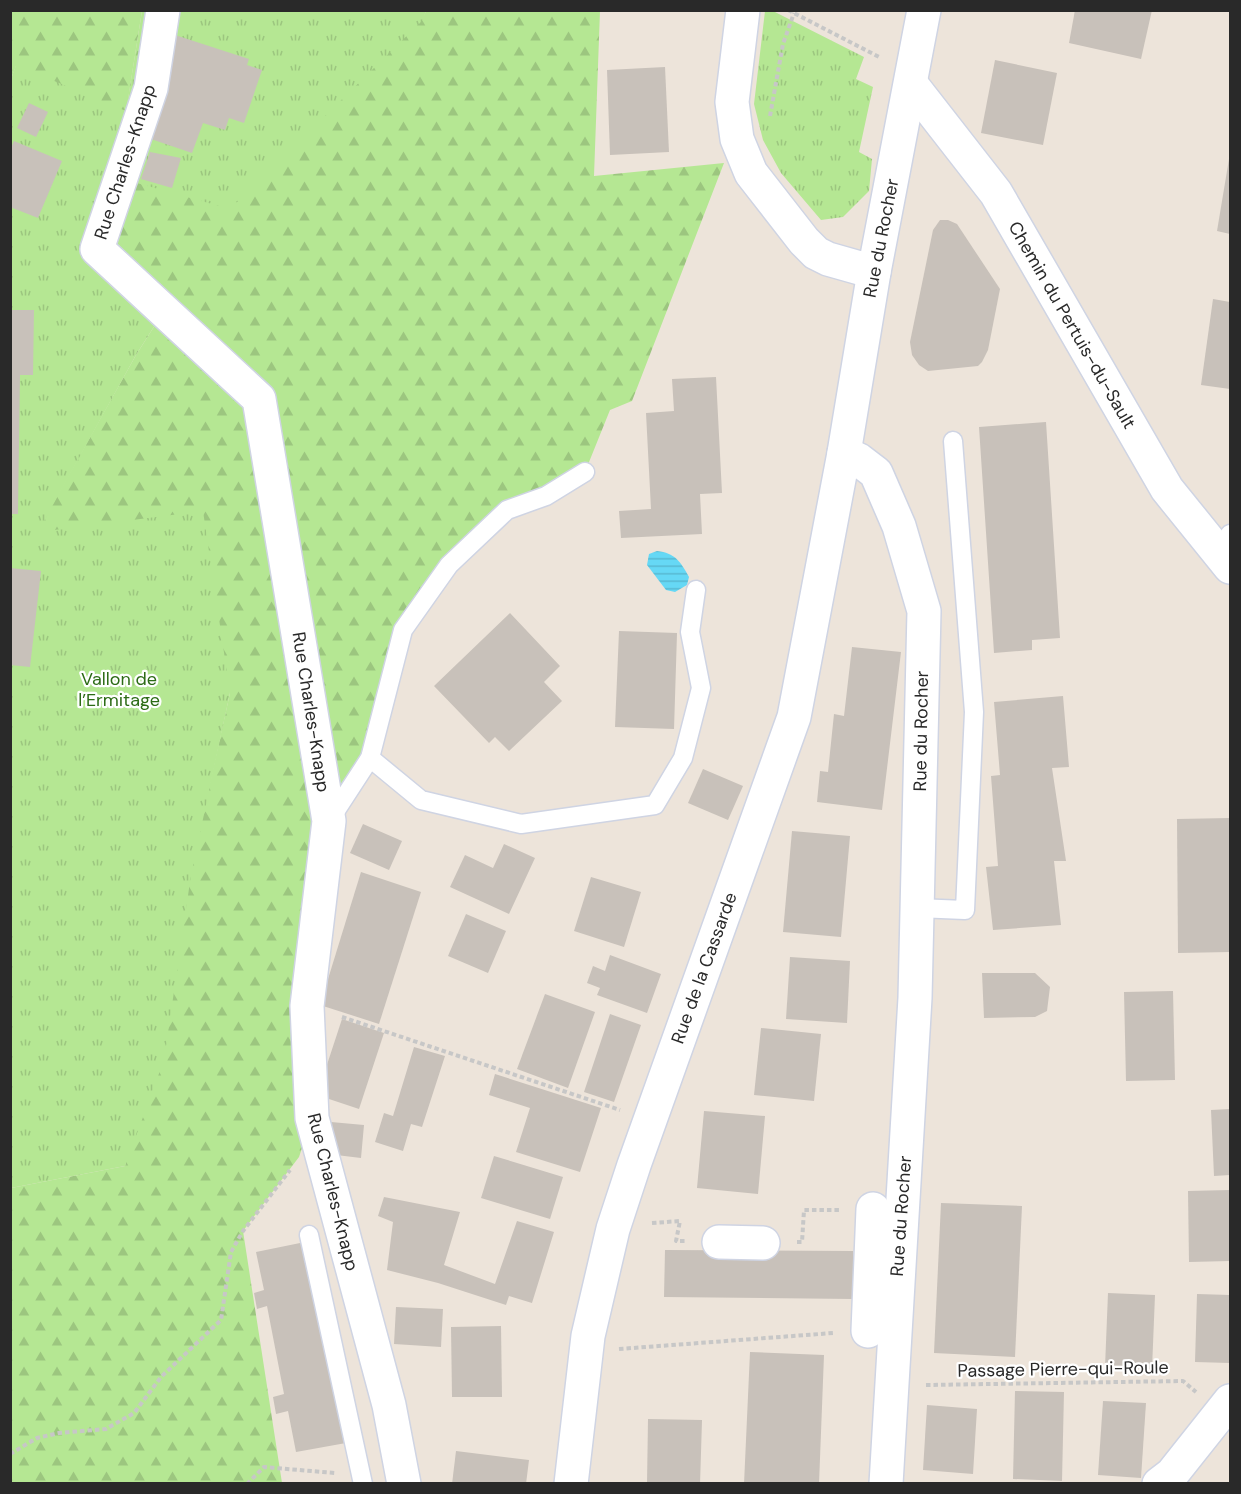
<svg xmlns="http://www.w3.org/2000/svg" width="1241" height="1494" viewBox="0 0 1241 1494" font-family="'DM Sans',sans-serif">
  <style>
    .forest { fill: url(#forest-firs) }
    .park { fill: url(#park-tufts) }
    .water { fill: url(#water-rules) }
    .building { fill: #c8c1ba }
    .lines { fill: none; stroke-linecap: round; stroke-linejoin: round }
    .lane-casing { stroke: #cfd4e3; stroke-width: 21 }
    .street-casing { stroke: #cfd4e3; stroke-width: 36 }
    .secondary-casing { stroke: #cfd4e3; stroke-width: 36 }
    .path { stroke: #c7c7c7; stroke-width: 4; stroke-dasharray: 4.5 3; stroke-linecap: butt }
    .lane { stroke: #fff; stroke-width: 18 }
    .street { stroke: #fff; stroke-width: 33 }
    .secondary { stroke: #fff; stroke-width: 33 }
    .labels { text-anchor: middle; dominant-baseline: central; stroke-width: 4.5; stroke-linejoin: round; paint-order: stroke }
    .street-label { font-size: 18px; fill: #292929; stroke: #fff }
    .park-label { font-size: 18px; fill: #2c6b15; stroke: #fff }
  </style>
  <defs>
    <pattern id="forest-firs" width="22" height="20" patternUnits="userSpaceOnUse" patternTransform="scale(1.5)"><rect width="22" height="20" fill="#b5e793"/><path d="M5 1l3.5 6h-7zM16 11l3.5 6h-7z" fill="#9cc67f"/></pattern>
    <pattern id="park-tufts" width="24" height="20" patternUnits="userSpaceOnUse" patternTransform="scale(1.5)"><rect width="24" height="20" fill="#b5e793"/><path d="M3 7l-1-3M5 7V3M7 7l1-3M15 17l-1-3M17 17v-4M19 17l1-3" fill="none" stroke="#9cc67f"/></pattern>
    <pattern id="water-rules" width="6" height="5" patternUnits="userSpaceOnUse" patternTransform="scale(1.5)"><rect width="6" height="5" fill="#66d8f5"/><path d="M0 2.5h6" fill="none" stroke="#58b9d2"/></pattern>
  </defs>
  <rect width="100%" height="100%" fill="#ede4da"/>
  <g class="forest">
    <polygon points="11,11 142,11 126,112 16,66 11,79"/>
    <polygon points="426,11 600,11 594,176 724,163 632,401 610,410 585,472 507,510 403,630 370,758 329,821 312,1118 299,1157 243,1231 282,1483 11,1484 11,1188 125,1166 230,693 37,532 136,355 169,303 109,248 125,179 422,20"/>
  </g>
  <g class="park">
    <polygon points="142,11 426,11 423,20 230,209 126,180 109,248 169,303 136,355 38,532 203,511 230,693 191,875 164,1060 125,1166 11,1188 11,79 16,65 126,111"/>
    <polygon points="765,11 773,11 864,57 856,79 873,87 859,152 872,159 869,191 843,217 821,220 781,173 763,140 754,104"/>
  </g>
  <path class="water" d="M657,551C675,553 680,561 689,577L687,585L675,592L666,590L647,565L649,554Z"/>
  <g class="building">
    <polygon points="1075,10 1152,10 1141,59 1069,43"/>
    <polygon points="175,35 249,59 247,65 262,70 244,123 229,118 225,130 203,123 192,153 145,137"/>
    <polygon points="995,60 1057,73 1043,145 981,133"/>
    <polygon points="665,67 669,152 610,155 607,70"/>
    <polygon points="29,103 48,112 36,137 17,128"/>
    <polygon points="14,141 62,161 38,218 10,207 10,150"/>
    <polygon points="150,152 181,158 172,188 141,179"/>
    <polygon points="1229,159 1230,159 1230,234 1217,231"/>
    <polygon points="940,220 948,220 957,224 1000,289 988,350 982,362 978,366 928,371 919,365 912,355 910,342 933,230"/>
    <polygon points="1213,299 1230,302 1230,389 1201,385"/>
    <polygon points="10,310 34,310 33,375 20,375 18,514 10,514"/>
    <polygon points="716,377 722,493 700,494 702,534 621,538 619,511 651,509 646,413 674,411 672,379"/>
    <polygon points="1046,422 1060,638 1032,640 1032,650 994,653 979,427"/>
    <polygon points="10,568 41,571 30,667 10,665"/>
    <polygon points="510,613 560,666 544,682 562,701 509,751 495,737 489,743 434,686"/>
    <polygon points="619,631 677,633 674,729 615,727"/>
    <polygon points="852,647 901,652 882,810 817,802 820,771 828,772 834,714 844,716"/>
    <polygon points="1063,696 1069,767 1052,768 1066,861 1054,861 1061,925 993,930 986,867 998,866 991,776 1000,775 994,702"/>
    <polygon points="703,769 743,786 728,820 688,803"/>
    <polygon points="1230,818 1230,952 1178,953 1177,819"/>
    <polygon points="363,824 402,841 389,870 350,853"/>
    <polygon points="792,831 850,836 841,937 783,932"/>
    <polygon points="504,844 535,858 509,914 450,887 465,855 493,868"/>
    <polygon points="361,872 421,892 379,1024 320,1005"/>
    <polygon points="591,877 641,892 624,947 574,931"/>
    <polygon points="466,914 506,931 488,973 448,956"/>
    <polygon points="610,955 661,974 647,1013 597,995 600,988 587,983 593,966 605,971"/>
    <polygon points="790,957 850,961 847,1023 786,1019"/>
    <polygon points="982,973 1035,973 1050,987 1047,1011 1035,1017 984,1018"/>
    <polygon points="1173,991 1175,1080 1126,1081 1124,992"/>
    <polygon points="545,994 595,1012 568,1088 517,1069"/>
    <polygon points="610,1014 641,1025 614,1102 584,1092"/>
    <polygon points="342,1019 384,1033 359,1109 317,1095"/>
    <polygon points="761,1028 821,1034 814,1101 754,1095"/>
    <polygon points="414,1047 445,1056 422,1127 411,1124 403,1151 375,1142 384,1113 393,1116"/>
    <polygon points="495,1074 601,1108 580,1172 516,1152 530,1108 489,1095"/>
    <polygon points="1230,1109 1230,1175 1214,1176 1211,1110"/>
    <polygon points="704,1111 765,1116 758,1194 697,1188"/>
    <polygon points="331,1122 364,1125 361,1158 328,1154"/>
    <polygon points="494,1156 563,1177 550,1219 481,1198"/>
    <polygon points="1230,1190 1230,1261 1189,1262 1188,1191"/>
    <polygon points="384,1197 460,1212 444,1265 495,1284 517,1221 554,1232 532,1303 509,1296 506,1305 438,1283 387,1270 393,1222 378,1216"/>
    <polygon points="941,1203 1022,1206 1015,1357 934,1353"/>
    <polygon points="305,1242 346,1443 296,1452 288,1411 276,1414 273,1397 284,1394 267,1306 257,1309 254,1293 264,1290 256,1252"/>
    <polygon points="665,1250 853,1251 853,1299 664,1297"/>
    <polygon points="1108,1293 1155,1295 1152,1369 1105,1367"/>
    <polygon points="1197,1294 1230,1295 1230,1363 1195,1362"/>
    <polygon points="396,1307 443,1309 441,1347 394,1344"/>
    <polygon points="501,1326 502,1397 452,1397 451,1327"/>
    <polygon points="750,1352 824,1355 819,1484 744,1484"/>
    <polygon points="1015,1391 1064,1392 1062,1481 1013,1479"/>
    <polygon points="1103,1401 1146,1403 1141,1478 1098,1475"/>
    <polygon points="927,1405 977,1409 973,1474 923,1470"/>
    <polygon points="648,1419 702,1420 700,1484 647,1484"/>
    <polygon points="456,1451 529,1460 526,1484 452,1484"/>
  </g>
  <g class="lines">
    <g class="lane-casing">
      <g id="lane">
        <polyline points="1219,552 1230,534"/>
        <polyline points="370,758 421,800 521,824 655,805 683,758 701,688 690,632 696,590"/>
        <polyline points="329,821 370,758 403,630 449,565 507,510 546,496 585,472"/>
        <polyline points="917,908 965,910 974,712 953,441"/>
        <polyline points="309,1235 363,1484"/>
      </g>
    </g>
    <g class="street-casing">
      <g id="street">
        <polyline points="163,10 151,88 97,249 259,399 329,821 307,1006 312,1118 389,1405 404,1484"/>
        <polyline points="743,10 732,102 737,139 751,173 804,241 816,253 828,259 874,272"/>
        <polyline points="911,84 996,193 1167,489 1230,567"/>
        <polyline points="844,453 859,460 876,473 899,526 924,611 915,998 886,1484"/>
        <polyline points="719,1242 763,1243"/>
        <polyline points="868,1331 873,1209"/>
        <polyline points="1159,1484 1172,1474 1230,1401"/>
      </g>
    </g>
    <g class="secondary-casing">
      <polyline id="secondary" points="571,1484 588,1336 613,1229 634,1165 794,717 844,453 874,272 924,10"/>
    </g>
    <g class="path">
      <polyline points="788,10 881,58"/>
      <polyline points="770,116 783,44 794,13"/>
      <polyline points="342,1017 620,1110"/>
      <polyline points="652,1223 680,1221 676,1241 686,1241"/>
      <polyline points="797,1242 802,1242 804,1210 841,1210"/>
      <polyline points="619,1349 833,1333"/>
      <polyline points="926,1385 1183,1381 1196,1392"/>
      <polyline points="10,1454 37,1438 59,1433 106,1429 134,1413 161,1377 221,1320 231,1252 243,1231 290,1170"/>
      <polyline points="247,1484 264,1467 335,1473"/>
    </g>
    <use href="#lane" class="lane"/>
    <use href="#street" class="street"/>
    <use href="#secondary" class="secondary"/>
  </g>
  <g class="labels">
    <g class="street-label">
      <text transform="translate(125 162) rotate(-72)">Rue Charles-Knapp</text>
      <text transform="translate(881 238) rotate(-79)">Rue du Rocher</text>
      <text transform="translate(1072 325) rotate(60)">Chemin du Pertuis-du-Sault</text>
      <text transform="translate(311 712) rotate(81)">Rue Charles-Knapp</text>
      <text transform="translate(921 731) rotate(-89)">Rue du Rocher</text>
      <text transform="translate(704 968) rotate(-70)">Rue de la Cassarde</text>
      <text transform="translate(333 1192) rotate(76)">Rue Charles-Knapp</text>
      <text transform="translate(901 1216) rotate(-86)">Rue du Rocher</text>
      <text transform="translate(1063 1369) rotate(-1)">Passage Pierre-qui-Roule</text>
    </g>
    <g class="park-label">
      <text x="119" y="679">Vallon de<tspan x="119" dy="21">l’Ermitage</tspan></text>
    </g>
  </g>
  <rect width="1241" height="1494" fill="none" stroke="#292929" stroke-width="24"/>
</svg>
